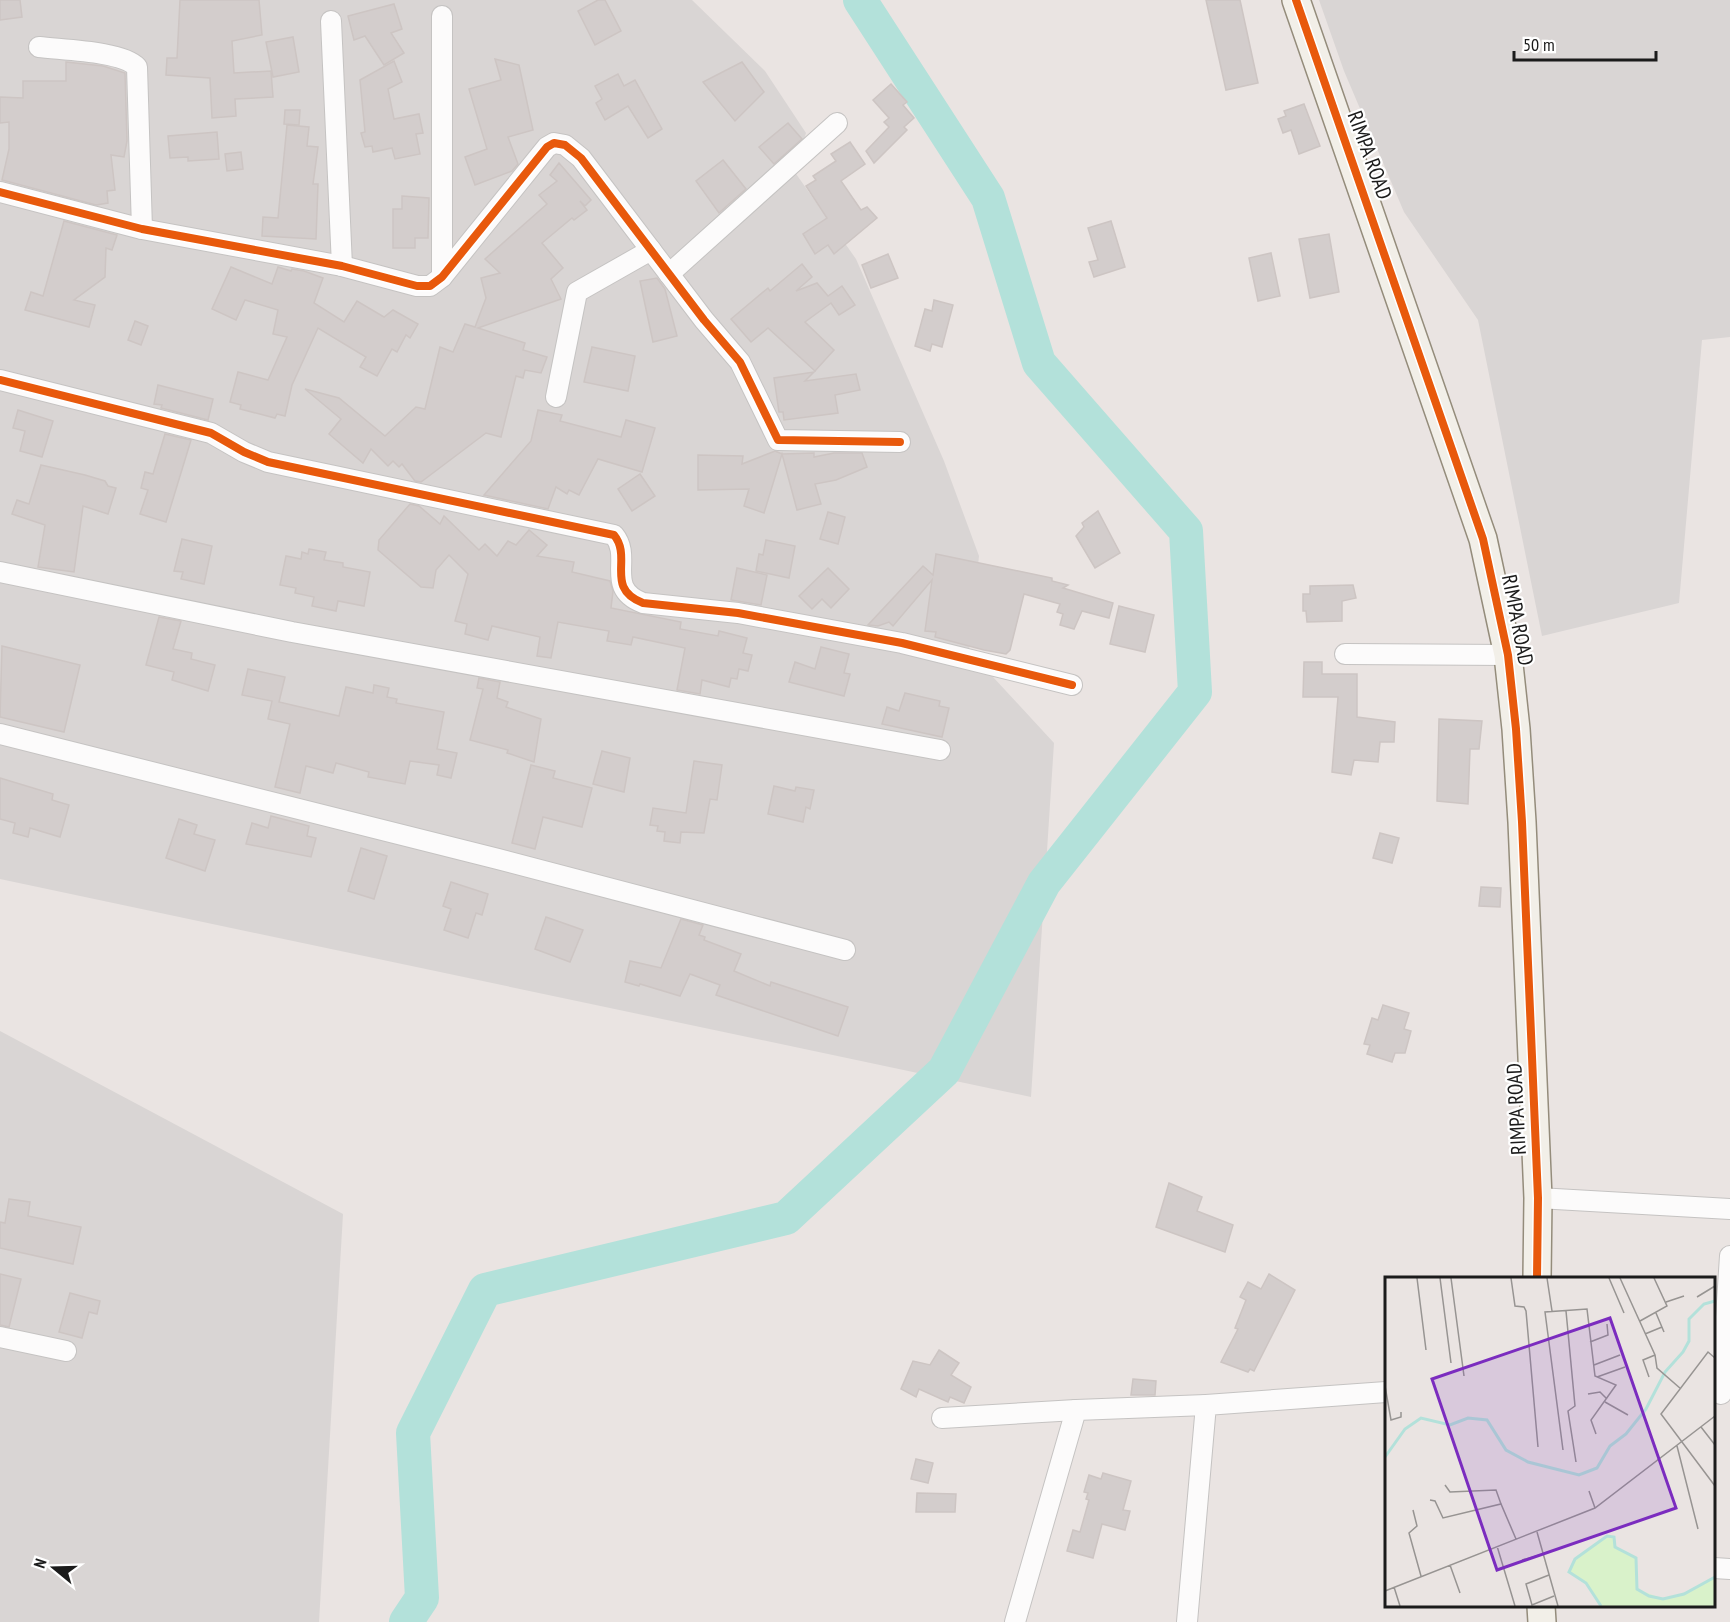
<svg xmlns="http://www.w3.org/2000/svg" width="1730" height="1622" viewBox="0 0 1730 1622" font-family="'PT Sans Narrow',sans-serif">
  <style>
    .residential { fill: #d9d5d4 }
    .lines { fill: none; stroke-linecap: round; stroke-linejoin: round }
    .river { stroke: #b3e1da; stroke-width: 34 }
    .building { fill: #d3cdcc; stroke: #cdc5c3; stroke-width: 1.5 }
    .street-casing { stroke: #c5c3c2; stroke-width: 22 }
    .secondary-casing { stroke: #948c7b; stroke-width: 30 }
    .street { stroke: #fcfbfb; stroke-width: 20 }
    .secondary { stroke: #f2efe8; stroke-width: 27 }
    .cycleway-casing { stroke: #fff; stroke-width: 11 }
    .cycleway { stroke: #e8590c; stroke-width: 8 }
    .labels { text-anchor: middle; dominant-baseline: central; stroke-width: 4.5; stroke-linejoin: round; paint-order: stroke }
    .street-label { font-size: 21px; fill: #1b1b1b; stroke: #fff }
    .inset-river { fill: none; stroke: #b3e1da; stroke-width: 3 }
    .inset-road { fill: none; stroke: #979492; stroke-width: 1.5 }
    .view { fill: #7b2cbf; fill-opacity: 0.15; stroke: #7b2cbf; stroke-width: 3 }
    .inset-edge { fill: none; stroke: #1b1b1b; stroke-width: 3 }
  </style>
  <rect width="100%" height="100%" fill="#eae4e2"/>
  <g class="residential">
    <polygon points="0,0 692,0 765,71 806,133 794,171 856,259 944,461 979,556 969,651 1054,743 1031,1097 0,879"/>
    <polygon points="1319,0 1730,0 1730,337 1702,340 1679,603 1542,636 1478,320 1404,212 1344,71"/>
    <polygon points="0,1031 343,1214 319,1622 0,1622"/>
  </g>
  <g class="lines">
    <polyline class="river" points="406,1622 422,1598 413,1433 485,1290 786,1218 944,1071 1044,883 1195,692 1186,531 1039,363 988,198 860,0"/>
  </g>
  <g class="building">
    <polygon points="0,0 20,0 22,17 0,20"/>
    <polygon points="180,0 259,0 262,35 232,41 234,73 271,71 273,97 235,99 236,116 212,118 210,78 166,75 167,58 177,58"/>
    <polygon points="598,0 605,0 621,31 595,45 578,11"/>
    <polygon points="1206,0 1240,0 1258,83 1226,90"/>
    <polygon points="394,4 402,29 391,33 404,53 384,65 365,36 354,40 348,16"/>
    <polygon points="293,37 299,72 273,77 266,42"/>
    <polygon points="495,59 519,65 533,130 508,137 518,164 512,171 475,185 465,157 487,149 469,89 501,80"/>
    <polygon points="394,61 402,82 388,89 394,119 419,114 423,133 416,134 420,154 395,159 392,148 373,152 372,146 365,147 361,133 365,132 360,80"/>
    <polygon points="66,62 103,66 125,73 127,141 124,157 111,155 115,190 107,191 108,203 96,205 2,180 9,149 9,122 0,123 0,97 23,98 23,81 66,81"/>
    <polygon points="742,62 764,92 735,121 703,82"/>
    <polygon points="618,74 624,86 635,80 662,129 648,138 628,106 605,120 596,103 602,99 595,86"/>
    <polygon points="891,84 907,102 903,105 914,118 904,127 907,130 874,163 866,151 889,127 884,122 889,118 873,100"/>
    <polygon points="1304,104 1320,146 1299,154 1291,130 1283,133 1278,119 1286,116 1284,111"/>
    <polygon points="285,110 300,110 299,125 284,124"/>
    <polygon points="788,123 802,139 774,164 759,147"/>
    <polygon points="287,125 309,127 307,146 318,147 313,184 318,184 316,239 262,236 263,217 278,218"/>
    <polygon points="217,132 219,159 188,161 188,157 170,158 168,136"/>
    <polygon points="850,142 865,164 841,181 861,210 867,207 877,218 834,254 828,245 815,254 803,234 827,218 806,186 816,180 813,176 836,161 831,154"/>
    <polygon points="241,152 243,169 227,171 225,154"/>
    <polygon points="723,160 746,189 719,213 696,181"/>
    <polygon points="559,163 591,200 585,206 580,201 587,210 574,220 572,218 542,243 563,268 551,279 561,299 478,328 525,343 523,350 547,357 541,373 525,370 523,378 516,376 501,437 486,433 421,482 415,481 402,464 399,467 393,461 388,466 371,449 363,463 329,434 341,419 305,389 339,398 385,436 416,407 425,409 440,347 453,352 465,324 475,327 486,298 481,278 500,273 485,259 547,204 539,195 557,181 550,175"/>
    <polygon points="402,196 429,198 428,238 415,238 415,248 393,248 393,209 402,209"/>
    <polygon points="64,221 117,235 112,250 106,248 105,277 74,300 95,305 89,327 25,310 31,292 43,296"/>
    <polygon points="1111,221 1125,267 1094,277 1089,262 1098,260 1088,228"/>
    <polygon points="1329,234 1339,292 1310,298 1299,239"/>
    <polygon points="1271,253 1280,296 1258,301 1249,258"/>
    <polygon points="888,254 898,278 871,288 862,265"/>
    <polygon points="802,264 812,277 796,291 817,283 828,296 842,286 855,305 839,315 831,303 805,322 834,350 815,371 768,328 751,342 731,319 768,288 770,291"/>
    <polygon points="231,267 272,284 278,267 291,271 292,269 304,271 323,278 314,303 344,322 357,301 384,317 393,310 418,324 410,338 406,335 397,352 392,349 377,376 360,367 366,357 318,328 292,385 285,416 277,414 275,418 240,409 241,405 230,402 238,372 268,380 287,337 273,334 278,310 245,300 236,320 212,309"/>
    <polygon points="657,278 665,289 677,336 653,342 640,281"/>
    <polygon points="934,300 953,305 942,347 932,344 930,351 915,346 925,309 932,311"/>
    <polygon points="135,321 148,326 141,345 128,340"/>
    <polygon points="592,347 635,356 628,391 584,382"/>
    <polygon points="814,372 805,381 856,374 860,390 835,395 838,413 784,420 783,412 779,412 774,378"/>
    <polygon points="158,385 213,399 208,420 161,408 162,405 154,404"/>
    <polygon points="18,410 53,421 42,457 20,451 25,431 13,428"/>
    <polygon points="538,410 562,415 560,421 621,437 626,420 655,428 642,472 598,459 579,495 569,490 567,494 556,487 548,509 484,495 531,441"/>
    <polygon points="165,434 191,440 166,522 140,514 148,490 141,488 145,472 153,474"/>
    <polygon points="775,451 782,454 814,453 814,457 834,453 862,453 867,467 836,480 815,484 821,504 797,510 782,454 764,513 744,506 749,489 698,490 698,455 743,456 742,464"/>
    <polygon points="41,465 85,475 105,481 108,486 116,488 108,514 83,506 74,572 38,567 45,525 12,514 17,500 29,504"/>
    <polygon points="640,474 655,496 632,511 618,489"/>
    <polygon points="410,504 419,506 440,524 444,516 479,550 485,544 497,556 508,541 516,545 529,530 547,545 537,556 574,562 572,572 610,581 613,591 611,608 681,622 680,629 718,636 719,631 747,638 743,653 752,655 748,671 739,669 737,679 731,678 729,687 702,680 700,694 677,690 685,648 633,637 631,645 607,641 609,631 558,622 551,658 537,656 540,637 492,626 488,640 465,634 467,624 455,621 468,574 449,555 436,570 433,588 421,587 378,550 379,540"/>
    <polygon points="1098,511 1120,553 1095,568 1076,536 1084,527 1082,523"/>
    <polygon points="828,512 845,517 838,544 820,539"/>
    <polygon points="182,539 212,546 204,584 181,579 183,572 174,571"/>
    <polygon points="766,540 795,546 789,578 756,571 759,554 763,555"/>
    <polygon points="309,549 326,552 324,560 343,563 343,567 370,572 364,606 338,601 336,611 312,606 314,597 295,593 296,588 280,585 286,556 301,559 302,552 308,554"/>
    <polygon points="936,554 1052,578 1052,581 1068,585 1063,588 1113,603 1109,618 1082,611 1074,629 1060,625 1063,614 1057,612 1060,604 1024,594 1010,650 1006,654 984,650 935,637 936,632 925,631 932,580 893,626 889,622 878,626 868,625 923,566 933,575"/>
    <polygon points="737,568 767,575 761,605 731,600"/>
    <polygon points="828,568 849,589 831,608 822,599 812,609 799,596"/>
    <polygon points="1353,585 1356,598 1342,601 1342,621 1307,622 1306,611 1303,611 1303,594 1310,594 1310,586"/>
    <polygon points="1119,606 1154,615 1145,652 1110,644"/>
    <polygon points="159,617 181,621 173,649 192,653 191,659 215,665 208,691 172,680 174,672 146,665"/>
    <polygon points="2,646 80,665 64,732 0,717"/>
    <polygon points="821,647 849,654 844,673 850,674 844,696 789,682 795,662 815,669"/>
    <polygon points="1304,662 1322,662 1322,674 1357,674 1357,717 1395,722 1394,742 1380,742 1378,762 1354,760 1351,775 1332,772 1338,697 1303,697"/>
    <polygon points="248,669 285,677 279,702 339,716 346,687 373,693 374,685 389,688 387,697 397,699 396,703 444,712 437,749 457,753 451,778 437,775 439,765 410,761 405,784 368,777 369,772 336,763 333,773 306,766 300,793 275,787 290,724 268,719 272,701 242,695"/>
    <polygon points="479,678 500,682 497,698 508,702 506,707 541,719 534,762 507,753 508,750 470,740 483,689 477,688"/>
    <polygon points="905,693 940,701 939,706 949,708 942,737 882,724 887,707 899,711"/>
    <polygon points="1439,719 1482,721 1479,749 1470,749 1468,804 1437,801"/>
    <polygon points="602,751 630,758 624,792 593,784"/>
    <polygon points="694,761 722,765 717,800 710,799 704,833 681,832 680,843 664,841 665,832 657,831 658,826 650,825 653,808 686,813"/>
    <polygon points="531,765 555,771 553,778 592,788 582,827 543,817 535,849 512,843"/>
    <polygon points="0,778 53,794 52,800 69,805 60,837 30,828 28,837 13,833 15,823 0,819"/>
    <polygon points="774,786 795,791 796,787 814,790 810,809 806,807 803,822 768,814"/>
    <polygon points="271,816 309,826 307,836 316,838 311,857 246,844 252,823 268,828"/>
    <polygon points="179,819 197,825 194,834 215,840 205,871 166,858"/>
    <polygon points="1380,833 1399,838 1392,863 1373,858"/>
    <polygon points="361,848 387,856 374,899 348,891"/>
    <polygon points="451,882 488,894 482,915 476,913 468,938 444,930 451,909 443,906"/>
    <polygon points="1481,887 1501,888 1500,907 1479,906"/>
    <polygon points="546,917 583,930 570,962 535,949"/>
    <polygon points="681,919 703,925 699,935 705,937 704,940 741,954 734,971 770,986 771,982 848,1007 838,1036 716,995 720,985 690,974 680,996 640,984 639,986 625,982 630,961 661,968"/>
    <polygon points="1383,1005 1409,1013 1404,1029 1411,1031 1405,1053 1395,1053 1392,1062 1367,1054 1370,1045 1364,1044 1372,1018 1378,1020"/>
    <polygon points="1169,1183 1202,1197 1197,1211 1233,1225 1225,1252 1156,1227"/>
    <polygon points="9,1199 30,1202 28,1216 81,1227 73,1264 0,1248 0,1222 5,1223"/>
    <polygon points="0,1274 21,1279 9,1327 0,1325"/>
    <polygon points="1269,1274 1295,1290 1254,1371 1250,1369 1248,1372 1221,1362 1238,1329 1235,1328 1246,1300 1240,1297 1248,1282 1261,1289"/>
    <polygon points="70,1293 100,1301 97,1314 89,1312 82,1338 59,1332"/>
    <polygon points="939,1350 959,1363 951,1375 971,1387 964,1403 950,1397 948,1402 919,1389 916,1397 901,1389 913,1361 930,1365"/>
    <polygon points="1133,1379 1156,1381 1155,1395 1131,1395"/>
    <polygon points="916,1459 933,1463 928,1483 911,1479"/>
    <polygon points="1103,1473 1131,1481 1123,1510 1130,1511 1125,1530 1102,1524 1093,1558 1067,1551 1073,1530 1080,1532 1089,1500 1086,1499 1088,1493 1084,1492 1089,1475 1101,1479"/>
    <polygon points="917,1493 956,1494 955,1512 916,1512"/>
  </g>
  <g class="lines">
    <g class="street-casing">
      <g id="street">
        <polyline points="442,16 442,277"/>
        <polyline points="331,21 342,266"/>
        <path d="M39,47C62,50 122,51 137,67L142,229"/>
        <polyline points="0,192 142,229 342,266 417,286 430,286 442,277 547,147 554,143 565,145 581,158 704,320 740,362 778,440 900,442"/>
        <polyline points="669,274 837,123"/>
        <path d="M0,380L211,433L244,452L268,462L614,535C633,558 604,588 643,603L738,613L902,643L1072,685"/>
        <polyline points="556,397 577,292 651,250"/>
        <polyline points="0,572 292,632 940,750"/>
        <polyline points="1345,654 1508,655"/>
        <polyline points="0,734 498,859 845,950"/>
        <polyline points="1538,1198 1730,1209"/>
        <polyline points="0,1337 66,1351"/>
        <polyline points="1721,1394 1730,1256"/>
        <polyline points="942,1418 1076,1410"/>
        <polyline points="1714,1568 1730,1569"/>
        <polyline points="1015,1622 1076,1410 1206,1405"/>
        <polyline points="1187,1622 1206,1405 1386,1392"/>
      </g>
    </g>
    <g class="secondary-casing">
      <g id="secondary">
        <polyline points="1296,0 1483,539 1508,655 1516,729 1522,822 1538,1198 1537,1278"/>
        <polyline points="1541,1606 1542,1622"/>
      </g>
    </g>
    <use href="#street" class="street"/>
    <use href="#secondary" class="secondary"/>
    <g class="cycleway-casing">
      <g id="cycleway">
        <polyline points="1296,0 1483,539 1508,655 1516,729 1522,822 1538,1198 1537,1278"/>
        <polyline points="0,192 142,229 342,266 417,286 430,286 442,277 547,147 554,143 565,145 581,158 704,320 740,362 778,440 900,442"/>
        <path d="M0,380L211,433L244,452L268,462L614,535C633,558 604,588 643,603L738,613L902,643L1072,685"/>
      </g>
    </g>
    <use href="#cycleway" class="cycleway"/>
  </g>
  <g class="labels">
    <g class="street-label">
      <text transform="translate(1370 155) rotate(70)">RIMPA ROAD</text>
      <text transform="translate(1518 620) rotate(79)">RIMPA ROAD</text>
      <text transform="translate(1516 1109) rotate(-93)">RIMPA ROAD</text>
    </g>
  </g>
  <g transform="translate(1385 1277)">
    <rect width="330" height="330" fill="#eae4e2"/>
    <path d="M222,259L229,260L230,270L251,281L252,312L278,322L299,317L330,300V329H216L201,306L184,295L190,282Z" fill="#d9f2ca"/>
    <path class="inset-river" d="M0,180L20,152L36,141L65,148L83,141L102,143L121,173L143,185L194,198L212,191L225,169L241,157L261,132L280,95L298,75L304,64V42L319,27L330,24M216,329L201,306L184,295L190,282L222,259L229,260L230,270L251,281L252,312L264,319L278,322L299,317L330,300"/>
    <path class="inset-road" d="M32,1L41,73M55,1L66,86M66,1L79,99M126,1L130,29L139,30L141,34L153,170M162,1L167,34M224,1L239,36M235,1L270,78L272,91L296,112M312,20L330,9M281,25L299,19M181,34L190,129L183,134L191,185M271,36L279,55M255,44L282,29L269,1M260,57L277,50M205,65L223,58L222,47M330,81L323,75L276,137L330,209M209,88L235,78M212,100L240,90M264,100L258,83L270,78M0,109L6,143L16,140V135M203,117L215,115L222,122M220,125L243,138M316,150L330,168M292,169L313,252M178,173L160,35L202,32L210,99L231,108L206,143L211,157M60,208L65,215L111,213L116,227M204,214L210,231M45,223L50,224L58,241L116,227L131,262M28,233L32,249L24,256L36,299M152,255L173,329M112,269L130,329M137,283L158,277M65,288L75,316M164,298L141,307L147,328L169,319M9,310L15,329M0,314L210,231L330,139"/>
    <path class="view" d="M225,41L291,231L112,293L47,102Z"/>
    <rect width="330" height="330" class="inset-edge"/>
  </g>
  <g transform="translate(54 1568) rotate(289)" stroke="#ffffff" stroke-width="4.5" paint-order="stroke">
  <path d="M0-4.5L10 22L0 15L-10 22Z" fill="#1b1b1b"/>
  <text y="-9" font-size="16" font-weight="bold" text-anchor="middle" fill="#1b1b1b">N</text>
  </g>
  <path d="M1514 51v9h142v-9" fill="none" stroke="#1b1b1b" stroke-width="3"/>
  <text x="1523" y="51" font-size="18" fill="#1b1b1b" stroke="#ffffff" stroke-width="4.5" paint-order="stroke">50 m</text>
</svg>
